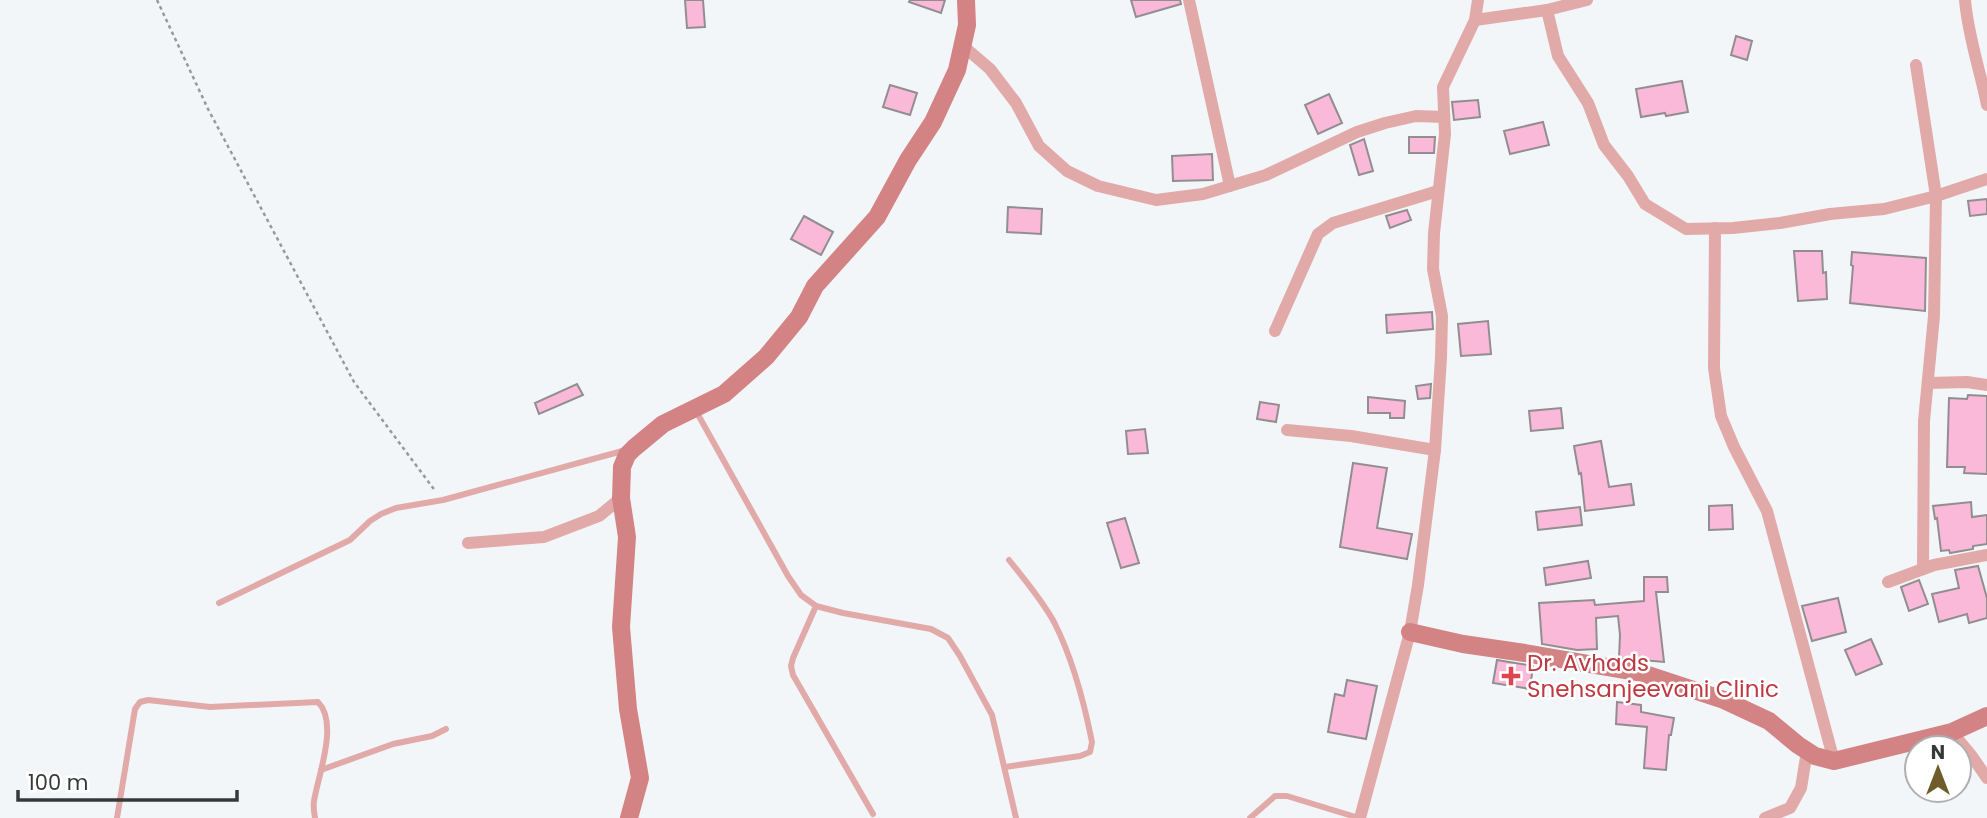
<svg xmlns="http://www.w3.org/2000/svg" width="1987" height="818" viewBox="0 0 1987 818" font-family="Poppins,sans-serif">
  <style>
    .building { fill: #fab9d8; stroke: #928e90; stroke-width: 2 }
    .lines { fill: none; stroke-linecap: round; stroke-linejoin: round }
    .path { stroke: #97999b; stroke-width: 2.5; stroke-dasharray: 3.5 3.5; stroke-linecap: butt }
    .lane { stroke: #e1aaa9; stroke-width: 6 }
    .street { stroke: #e1aaa9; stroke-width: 12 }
    .secondary { stroke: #d38384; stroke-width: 18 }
    .health-dot { fill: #e0444e; stroke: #fff; stroke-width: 2.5 }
    .labels { text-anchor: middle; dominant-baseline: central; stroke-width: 5; stroke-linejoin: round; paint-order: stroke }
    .health-label { font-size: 23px; fill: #be3a42; stroke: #fff; text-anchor: start }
  </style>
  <rect width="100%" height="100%" fill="#f3f6f9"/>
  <g class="building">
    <polygon points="685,0 703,0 705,27 687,28"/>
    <polygon points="910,0 945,0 941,13 909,2"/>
    <polygon points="1131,0 1180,0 1181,4 1136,17"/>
    <polygon points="1736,36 1752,41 1747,60 1731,55"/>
    <polygon points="1682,81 1688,112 1666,116 1665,113 1641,117 1636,89"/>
    <polygon points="890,85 917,93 910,115 883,107"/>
    <polygon points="1329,94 1342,123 1318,134 1305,105"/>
    <polygon points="1478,100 1480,117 1454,120 1452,102"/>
    <polygon points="1543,122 1549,145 1510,154 1504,131"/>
    <polygon points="1409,137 1435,137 1434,153 1409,153"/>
    <polygon points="1364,139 1373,171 1359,175 1350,145"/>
    <polygon points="1212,154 1213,180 1173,181 1172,156"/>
    <polygon points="1987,199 1987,214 1970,216 1968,201"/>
    <polygon points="1008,207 1042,209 1041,234 1007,232"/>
    <polygon points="1407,210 1411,220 1390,228 1386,216"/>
    <polygon points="804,216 833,232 821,255 791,239"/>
    <polygon points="1794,251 1822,251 1823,273 1826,272 1827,299 1798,301"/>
    <polygon points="1852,252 1926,258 1925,311 1850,303 1853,266 1851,265"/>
    <polygon points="1432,312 1433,329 1387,333 1386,315"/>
    <polygon points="1488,321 1491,354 1461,356 1458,324"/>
    <polygon points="577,384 583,395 539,414 535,403"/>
    <polygon points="1431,384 1430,398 1418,399 1416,386"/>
    <polygon points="1968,395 1987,396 1987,474 1964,473 1965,467 1947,467 1949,398 1967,399"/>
    <polygon points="1368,397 1405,401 1404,418 1390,418 1390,413 1368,413"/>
    <polygon points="1260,402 1279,405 1276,422 1257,419"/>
    <polygon points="1561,408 1563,428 1531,431 1529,411"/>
    <polygon points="1145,429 1148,453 1128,454 1126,431"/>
    <polygon points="1601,441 1609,487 1631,484 1634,505 1585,511 1581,473 1579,474 1574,446"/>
    <polygon points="1353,463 1387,468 1377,528 1412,534 1407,559 1340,547"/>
    <polygon points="1971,502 1972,517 1987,515 1987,544 1973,546 1973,549 1950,553 1949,550 1941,551 1937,518 1935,519 1933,506"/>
    <polygon points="1732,505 1733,529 1709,530 1709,506"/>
    <polygon points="1580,507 1582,525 1538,530 1536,512"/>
    <polygon points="1125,518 1139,563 1121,568 1107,523"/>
    <polygon points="1588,561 1591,578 1546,585 1544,568"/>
    <polygon points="1978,566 1987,598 1987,618 1969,623 1967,614 1939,622 1932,594 1959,588 1955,570"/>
    <polygon points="1644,577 1667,577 1668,592 1656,592 1664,662 1619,658 1620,635 1618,616 1596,618 1597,649 1577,650 1542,644 1539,603 1594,600 1595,605 1644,601"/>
    <polygon points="1919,580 1928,604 1909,611 1901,587"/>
    <polygon points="1838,598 1846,632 1812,641 1802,606"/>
    <polygon points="1871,639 1882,664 1856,675 1845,650"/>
    <polygon points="1497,660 1533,666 1530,689 1493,683"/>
    <polygon points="1347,680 1377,686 1366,739 1328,732 1335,694 1344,696"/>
    <polygon points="1617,702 1641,705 1641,712 1674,718 1671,735 1669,735 1666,770 1644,768 1647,727 1616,724"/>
  </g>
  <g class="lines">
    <polyline class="path" points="157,0 208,109 354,382 436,492"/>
    <g class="lane">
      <polyline points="696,411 788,576 801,595 816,606 843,613 931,629 948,638 960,656 992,715 1016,818"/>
      <polyline points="219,603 350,540 370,521 381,514 396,508 443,500 626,450"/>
      <polyline points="816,606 793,658 791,666 793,675 873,814"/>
      <path d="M1005,767L1080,756L1090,752L1092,742C1084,702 1073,659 1054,622C1042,600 1025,580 1009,560"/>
      <polyline points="321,770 393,744 432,736 446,729"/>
      <path d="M117,818L135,709L140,702L148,700L210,707L318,702C339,723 318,776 314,801C313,807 314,812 315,818"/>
      <polyline points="1250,818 1275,796 1287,796 1359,818"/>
    </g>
    <g class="street">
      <polyline points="1189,0 1230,186"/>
      <path d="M1965,0C1968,36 1980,70 1987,105"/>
      <polyline points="1547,10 1558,56 1588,103 1604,145 1628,176 1645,204 1686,229 1733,228 1780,223 1830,214 1884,209 1936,196 1987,179"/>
      <polyline points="1475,20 1547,10 1587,0"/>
      <polyline points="962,45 990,69 1016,103 1039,146 1067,171 1098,186 1156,200 1203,194 1266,175 1357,132 1385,123 1416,116 1444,117"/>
      <polyline points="1916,65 1936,196 1934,316 1924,421 1923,569"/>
      <polyline points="1715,228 1714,368 1721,416 1734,447 1767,511 1834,761"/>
      <polyline points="1275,331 1318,234 1333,223 1438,191"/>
      <polyline points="1928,383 1967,382 1987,385"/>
      <polyline points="1287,430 1351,436 1435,450"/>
      <polyline points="468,543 544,537 599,516 621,498"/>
      <polyline points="1888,582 1934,565 1987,555"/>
      <polyline points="1952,732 1971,755 1987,778"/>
      <polyline points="1360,818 1410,632 1418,585 1435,450 1441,358 1442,316 1433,269 1434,233 1445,134 1443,87 1475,20 1478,0"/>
      <polyline points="1765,818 1790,808 1801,788 1807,751"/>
    </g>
    <g class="secondary">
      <polyline points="1410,632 1463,644 1525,653 1642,673 1724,700 1769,721 1798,745 1815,756 1834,761 1952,732 1987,716"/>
      <polyline points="629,818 640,778 628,709 621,627 627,537 621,498 622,467 627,455 634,448 663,424 724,394 766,357 799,317 815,286 877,217 908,160 933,122 957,70 967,25 966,0"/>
    </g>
  </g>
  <path class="health-dot" d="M1507.5 665.5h7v7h7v7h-7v7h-7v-7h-7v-7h7z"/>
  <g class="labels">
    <g class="health-label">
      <text x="1527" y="663">Dr. Avhads<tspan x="1527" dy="26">Snehsanjeevani Clinic</tspan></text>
    </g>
  </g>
  <g transform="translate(1938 769)"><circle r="33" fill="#ffffff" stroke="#afafb0" stroke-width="2"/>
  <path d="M0-5L12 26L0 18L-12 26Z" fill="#705c2b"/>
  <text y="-10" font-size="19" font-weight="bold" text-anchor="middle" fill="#373839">N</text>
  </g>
  <path d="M18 790v10h219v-10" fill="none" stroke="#373839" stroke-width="3.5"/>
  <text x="28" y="790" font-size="21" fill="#373839" stroke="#ffffff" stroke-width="5" paint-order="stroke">100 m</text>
</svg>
